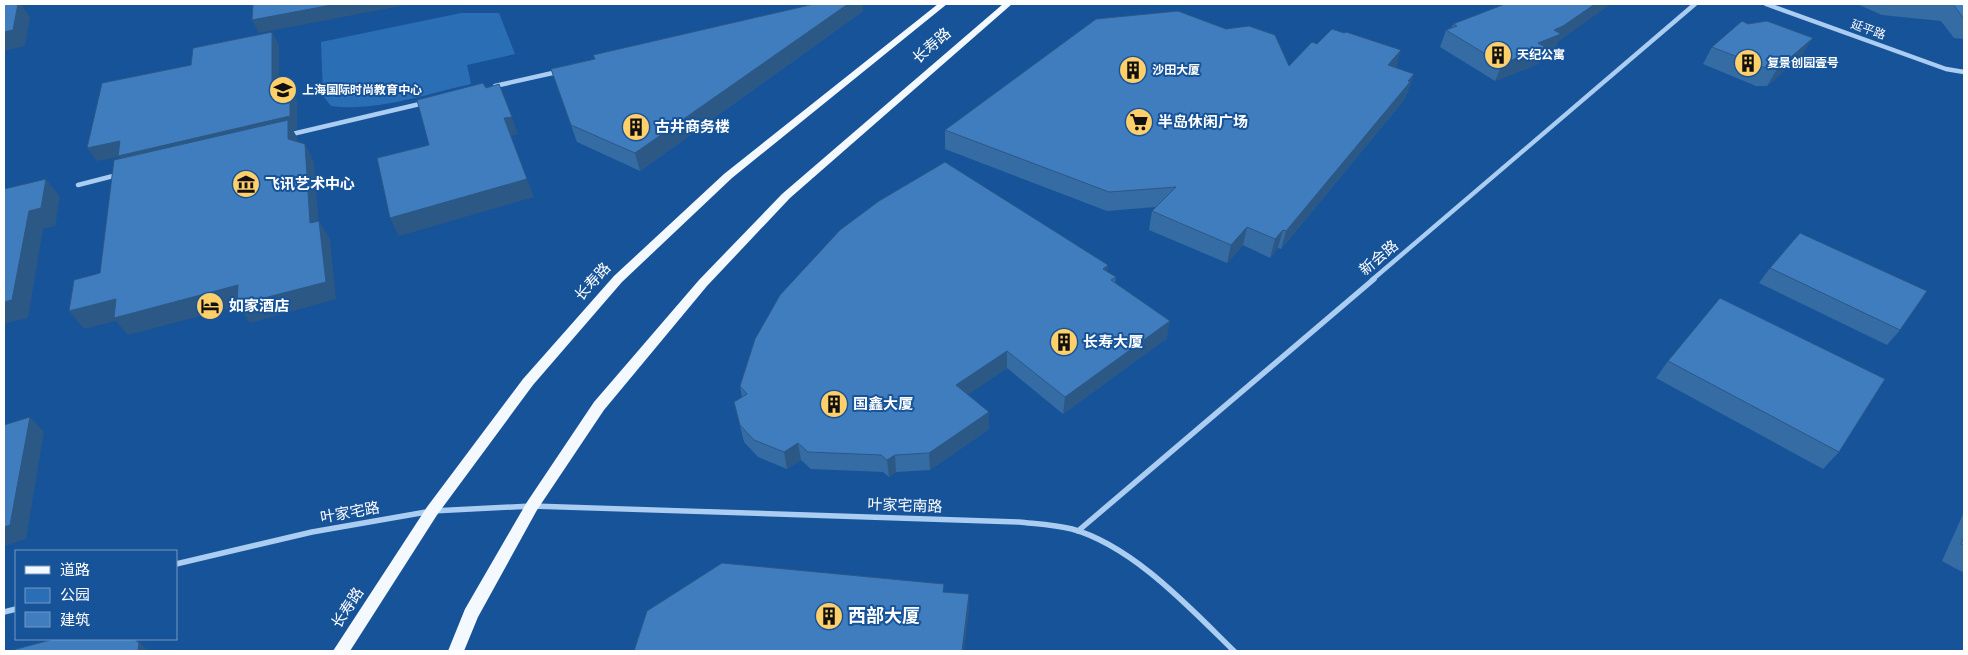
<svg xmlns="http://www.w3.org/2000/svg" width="1968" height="655" viewBox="0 0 1968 655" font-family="'Source Sans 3','Noto Sans SC',sans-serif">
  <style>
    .green { fill: #2a6eb6 }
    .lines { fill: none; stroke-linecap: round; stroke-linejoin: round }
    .minor-far1 { stroke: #aacdf1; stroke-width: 4.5 }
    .minor { stroke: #aacdf1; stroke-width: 5.5 }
    .primary { fill: #f4f9ff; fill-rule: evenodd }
    .wall { fill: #366ca4 }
    .shaded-wall { fill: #2c5886 }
    .building { fill: #3f7dbf; stroke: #2c5886 }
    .labels { text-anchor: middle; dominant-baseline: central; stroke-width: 4; stroke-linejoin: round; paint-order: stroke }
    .far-street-label { font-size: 12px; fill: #fff; stroke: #175398 }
    .far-poi-label { font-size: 12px; font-weight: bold; fill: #fff; stroke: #175398; text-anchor: start }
    .street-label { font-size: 15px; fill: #fff; stroke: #175398 }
    .poi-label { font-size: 15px; font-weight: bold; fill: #fff; stroke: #175398; text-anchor: start }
    .near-poi-label { font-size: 18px; font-weight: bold; fill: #fff; stroke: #175398; text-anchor: start }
  </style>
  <rect width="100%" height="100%" fill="#175398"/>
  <path class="green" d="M461,13H499L515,54L467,65L471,84C426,94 377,112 331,106L323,96L321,42Z"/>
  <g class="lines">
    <g class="minor-far1">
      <polyline points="1766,4 1946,69 1964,72"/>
      <polyline points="495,86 557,72"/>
      <polyline points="288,135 424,103"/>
      <polyline points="78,185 117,175"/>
      <polyline points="1372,280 1695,4"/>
    </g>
    <g class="minor">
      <polyline points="1078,531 1374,279"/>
      <path d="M176,564L312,532L432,511L532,506L1019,522C1037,524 1055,525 1072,529C1133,546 1190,608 1234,651"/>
      <polyline points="4,612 16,609"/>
    </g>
    <g class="primary">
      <polygon points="938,4 947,4 732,178 622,282 533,385 437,515 350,651 333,651 427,507 523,379 614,276 724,174"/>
      <polygon points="1003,4 1012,4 790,198 707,286 604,410 537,510 478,617 464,651 448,651 465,609 527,502 594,402 699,280 782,194"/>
    </g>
  </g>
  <g class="wall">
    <polygon points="1857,4 1964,4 1964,39 1954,38 1941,21 1882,15"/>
    <polygon points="863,11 640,171 577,142 551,69 594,59"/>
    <polygon points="1453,24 1558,42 1554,51 1542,56 1538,64 1495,81 1440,47 1446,30 1452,27"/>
    <polygon points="1748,24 1802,55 1767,86 1756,86 1703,64 1712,47"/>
    <polygon points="1289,66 1396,68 1408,92 1406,94 1404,100 1281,249 1278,248 1270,258 1243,245 1227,263 1149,230 1152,211 1156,207 1107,211 945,149 945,130"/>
    <polygon points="1108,265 1107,272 1116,277 1115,283 1167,338 1063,414 1007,368 968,394 989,429 930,470 896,472 889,477 883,472 811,469 801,460 787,469 758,457 744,442 734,402 742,397 740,386"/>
    <polygon points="1770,268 1900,330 1887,345 1759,283"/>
    <polygon points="1668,361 1839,452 1823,469 1656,378"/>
    <polygon points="1964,512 1964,573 1942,561"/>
  </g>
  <g class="shaded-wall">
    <polygon points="18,4 21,4 30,17 25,46 4,51 4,32"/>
    <polygon points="337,4 411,4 259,33 252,20"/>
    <polygon points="848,4 863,4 863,11 640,171 635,153"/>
    <polygon points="1595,4 1611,4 1558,42 1554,51 1542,56 1538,64 1495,81 1502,64 1538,43 1554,30"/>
    <polygon points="272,32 279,45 279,104 272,91"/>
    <polygon points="1813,38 1802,55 1767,86 1777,69"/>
    <polygon points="1401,50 1396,68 1388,65"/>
    <polygon points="1414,74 1408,92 1406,94 1404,100 1281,249 1286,231"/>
    <polygon points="290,87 297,100 297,129 293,130 297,137 298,157 128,169 119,157 97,161 87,148"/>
    <polygon points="512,117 518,134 511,136 534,197 399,236 390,218 504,118"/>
    <polygon points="305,144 314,162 320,241 310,223"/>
    <polygon points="46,179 60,197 55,226 43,229 28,318 6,323 4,335 4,302 29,211"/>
    <polygon points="319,221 330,239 336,299 250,323 238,306 128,335 116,321 84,329 69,311"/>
    <polygon points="1247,227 1243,245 1227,263 1231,245"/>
    <polygon points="1283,230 1278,248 1270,258 1275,239"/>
    <polygon points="1108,265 1106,282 1103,269"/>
    <polygon points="1170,321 1167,338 1063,414 1065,397"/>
    <polygon points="1007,351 1007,368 957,402 956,385"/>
    <polygon points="989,412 989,429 930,470 929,453"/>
    <polygon points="30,417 44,432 26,539 4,546 4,527"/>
    <polygon points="798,443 801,460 787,469 784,452"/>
    <polygon points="895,455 896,472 889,477 887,460"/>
    <polygon points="969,594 969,611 964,651 962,651"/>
    <polygon points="134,639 136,639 149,651 138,651"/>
  </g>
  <g class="building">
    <polygon points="4,4 18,4 13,30 4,32"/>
    <polygon points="253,4 337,4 252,20"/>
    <polygon points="814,4 848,4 635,153 571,125 551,69 595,59 593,55"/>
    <polygon points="1505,4 1595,4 1563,26 1554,30 1561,34 1538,43 1545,47 1502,64 1446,30 1457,26 1453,24"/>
    <polygon points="1949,4 1964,4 1964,19 1953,4"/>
    <polygon points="1178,11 1226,29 1249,26 1275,35 1289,66 1312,42 1317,44 1332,29 1344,33 1346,32 1401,50 1388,65 1414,74 1408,81 1410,82 1286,231 1283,230 1275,239 1247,227 1231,245 1152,211 1176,187 1109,192 945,130 1096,19"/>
    <polygon points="1742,21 1748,24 1767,21 1813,38 1777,69 1766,68 1712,47"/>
    <polygon points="272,32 272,91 290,87 290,116 118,156 120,141 87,148 102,83 191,65 193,48"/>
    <polygon points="483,83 486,88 499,84 512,117 504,118 527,179 390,218 377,158 429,145 417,100"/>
    <polygon points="288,120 288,139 305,144 310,223 319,221 326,282 237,305 238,285 114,318 116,299 69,311 74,280 100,273 114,160"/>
    <polygon points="945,162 1108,265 1103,269 1116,277 1111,280 1170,321 1065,397 1007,351 956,385 989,412 929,453 895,455 887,460 881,455 808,452 798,443 784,452 754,440 740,425 734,402 747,394 740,386 755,339 780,295 840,230 879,201"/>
    <polygon points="46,179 41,208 29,211 12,300 4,302 4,189"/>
    <polygon points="1800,233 1927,291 1900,330 1770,268"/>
    <polygon points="1720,298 1885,379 1839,452 1668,361"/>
    <polygon points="30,417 10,525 4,527 4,425"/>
    <polygon points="1964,537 1964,545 1961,544"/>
    <polygon points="722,563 944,584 943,592 969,594 962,651 634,651 647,611"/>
    <polygon points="54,639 134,639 139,643 138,651 9,651"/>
  </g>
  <defs>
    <g id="building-disc" transform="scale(1.4375)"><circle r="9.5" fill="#ffcf6a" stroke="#175398"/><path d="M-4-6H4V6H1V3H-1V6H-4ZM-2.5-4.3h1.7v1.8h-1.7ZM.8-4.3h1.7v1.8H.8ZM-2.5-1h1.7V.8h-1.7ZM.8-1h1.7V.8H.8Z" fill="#111"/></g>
    <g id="school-disc" transform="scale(1.4375)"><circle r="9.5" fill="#ffcf6a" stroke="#175398"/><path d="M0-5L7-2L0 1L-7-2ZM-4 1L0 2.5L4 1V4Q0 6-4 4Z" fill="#111"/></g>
    <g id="supermarket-disc" transform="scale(1.4375)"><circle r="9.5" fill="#ffcf6a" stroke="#175398"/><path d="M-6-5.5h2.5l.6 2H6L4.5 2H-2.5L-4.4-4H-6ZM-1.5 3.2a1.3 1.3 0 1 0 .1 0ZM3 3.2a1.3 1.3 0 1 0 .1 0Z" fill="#111"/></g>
    <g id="museum-disc" transform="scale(1.4375)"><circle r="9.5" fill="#ffcf6a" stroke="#175398"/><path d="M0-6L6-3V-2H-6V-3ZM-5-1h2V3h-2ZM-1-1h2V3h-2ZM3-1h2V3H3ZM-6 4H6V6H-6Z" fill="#111"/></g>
    <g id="hotel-disc" transform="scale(1.4375)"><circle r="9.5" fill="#ffcf6a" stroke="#175398"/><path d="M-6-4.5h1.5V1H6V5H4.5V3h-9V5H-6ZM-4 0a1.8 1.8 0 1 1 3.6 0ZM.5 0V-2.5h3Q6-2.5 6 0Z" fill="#111"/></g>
  </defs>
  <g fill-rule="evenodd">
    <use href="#building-disc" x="1498" y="55"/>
    <use href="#building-disc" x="1748" y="63"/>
    <use href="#building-disc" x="1133" y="70"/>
    <use href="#school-disc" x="283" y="90"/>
    <use href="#supermarket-disc" x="1139" y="122"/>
    <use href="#building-disc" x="636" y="127"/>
    <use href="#museum-disc" x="246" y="184"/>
    <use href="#hotel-disc" x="210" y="306"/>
    <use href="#building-disc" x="1064" y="342"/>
    <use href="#building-disc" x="834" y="404"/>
    <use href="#building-disc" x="829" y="616"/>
  </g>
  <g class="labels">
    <g class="far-street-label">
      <text transform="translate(1868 30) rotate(20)">延平路</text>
    </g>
    <g class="far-poi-label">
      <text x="1517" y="55">天纪公寓</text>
      <text x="1767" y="63">复景创园壹号</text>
      <text x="1152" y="70">沙田大厦</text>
      <text x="302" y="90">上海国际时尚教育中心</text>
    </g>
    <g class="street-label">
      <text transform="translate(932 46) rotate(-41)">长寿路</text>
      <text transform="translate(1379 258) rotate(-40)">新会路</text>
      <text transform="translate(593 282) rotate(-48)">长寿路</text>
      <text transform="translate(905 506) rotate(2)">叶家宅南路</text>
      <text transform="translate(350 513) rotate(-10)">叶家宅路</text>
      <text transform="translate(348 608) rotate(-57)">长寿路</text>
    </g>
    <g class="poi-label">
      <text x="1158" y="122">半岛休闲广场</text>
      <text x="655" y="127">古井商务楼</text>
      <text x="265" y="184">飞讯艺术中心</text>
      <text x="229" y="306">如家酒店</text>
      <text x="1083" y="342">长寿大厦</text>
      <text x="853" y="404">国鑫大厦</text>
    </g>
    <g class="near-poi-label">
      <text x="848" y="616">西部大厦</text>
    </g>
  </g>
  <rect width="1968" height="655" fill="none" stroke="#ffffff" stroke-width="10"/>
  <rect x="15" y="550" width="162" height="90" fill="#175398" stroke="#7498c1"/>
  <rect x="25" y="566" width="25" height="8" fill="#f4f9ff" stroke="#7498c1"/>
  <text x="60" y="575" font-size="15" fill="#ffffff">道路</text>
  <rect x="25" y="588" width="25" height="15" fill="#2a6eb6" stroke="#7498c1"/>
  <text x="60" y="600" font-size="15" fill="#ffffff">公园</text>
  <rect x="25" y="612" width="25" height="15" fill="#3f7dbf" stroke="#7498c1"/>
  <text x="60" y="625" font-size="15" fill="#ffffff">建筑</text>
</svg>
